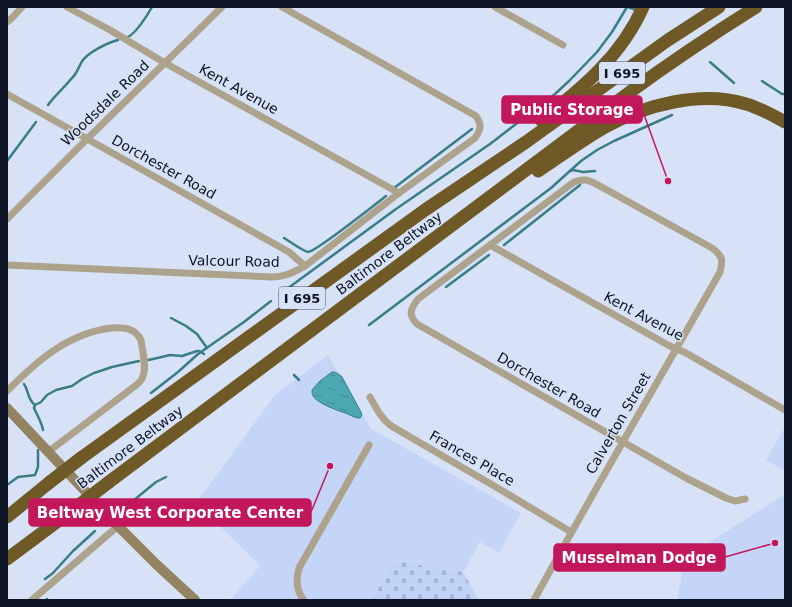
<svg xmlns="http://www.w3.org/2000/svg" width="792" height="607" viewBox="0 0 792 607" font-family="'DejaVu Sans',sans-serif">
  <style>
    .built { fill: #c5d5f7 }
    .cemetery { fill: url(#cemetery-stones) }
    .water { fill: url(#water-ripples); stroke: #397d89 }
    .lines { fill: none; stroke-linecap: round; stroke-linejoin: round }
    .stream { stroke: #397d89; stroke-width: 2.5 }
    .minor { stroke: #ada28c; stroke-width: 7 }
    .secondary { stroke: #928362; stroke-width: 10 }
    .motorway { stroke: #6f5927; stroke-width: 13 }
    .motorway-bridge { stroke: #6f5927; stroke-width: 13 }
    .labels { text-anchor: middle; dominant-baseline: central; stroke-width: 3; stroke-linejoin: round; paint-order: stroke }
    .shield { fill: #d8e2f6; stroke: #4a5264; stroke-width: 1 }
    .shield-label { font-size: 13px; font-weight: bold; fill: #0d1526 }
    .street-label { font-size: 14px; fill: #0d1526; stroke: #d8e2f6 }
    .leader { fill: none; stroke: #c2185b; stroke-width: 1.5 }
    .callout-dot { fill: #c2185b; stroke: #d8e2f6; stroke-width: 1.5 }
    .callout { fill: #c2185b; stroke: #c2185b; stroke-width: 1.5 }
    .callout-label { font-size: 15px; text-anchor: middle; font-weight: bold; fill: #fff }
  </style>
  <defs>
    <pattern id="cemetery-stones" width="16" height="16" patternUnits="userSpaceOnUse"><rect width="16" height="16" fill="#c1d2f7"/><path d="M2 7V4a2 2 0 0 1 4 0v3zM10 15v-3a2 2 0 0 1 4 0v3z" fill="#a5b3d4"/></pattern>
    <pattern id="water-ripples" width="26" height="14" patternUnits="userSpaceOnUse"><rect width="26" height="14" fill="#4ca9b3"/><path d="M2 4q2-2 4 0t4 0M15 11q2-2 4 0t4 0" fill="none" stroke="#3e8891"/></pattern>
  </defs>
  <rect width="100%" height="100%" fill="#d8e2f6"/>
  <g class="built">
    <polygon points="328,355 371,429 521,513 499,553 480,542 463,572 394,561 372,600 230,600 260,566 196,503 275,395"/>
    <polygon points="785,427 785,471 766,460"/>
    <polygon points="785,494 785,600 677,600 685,558"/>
  </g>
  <polygon class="cemetery" points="394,561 463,572 479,600 372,600"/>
  <path class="water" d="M332,372C336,372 339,374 342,377L361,412L362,415L360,418C355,418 352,416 348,414C339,411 318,404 313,396C312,394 312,392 312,390L320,381Z"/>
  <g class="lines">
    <g class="stream">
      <polyline points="628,7 636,10"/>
      <path d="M128,37C136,33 147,16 152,7"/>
      <polyline points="710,62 734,83"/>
      <polyline points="762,81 782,94 785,94"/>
      <path d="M48,105C55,95 64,88 71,79C76,75 78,69 81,63C86,53 107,43 118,40"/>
      <polyline points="7,161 36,122"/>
      <polyline points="570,171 573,170 583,172 595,171"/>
      <polyline points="394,188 472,129"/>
      <path d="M284,238C289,241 303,251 308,252C315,252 376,204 386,196"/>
      <polyline points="504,245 580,185"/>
      <polyline points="446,287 489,255"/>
      <polyline points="280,294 396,209 490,144 555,94 569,81 597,52 612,32 627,7"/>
      <polyline points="171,318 186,326 197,334 207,348"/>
      <polyline points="369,325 551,188 581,161 597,150 614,141 672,115"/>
      <polyline points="148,360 153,359 170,355 182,356 197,351 199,351 204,354"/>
      <polyline points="294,375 299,380"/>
      <path d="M24,384C29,391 27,399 35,405L34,408C37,415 42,423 43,430"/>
      <polyline points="151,393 178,372 198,354 244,322 271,301"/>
      <polyline points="35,405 41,402 47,395 56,390 72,386 82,379 94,373 112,367 139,361"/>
      <polyline points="7,485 18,477 27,476 35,475 38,467 38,450"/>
      <polyline points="119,506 128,505 156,482 166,477"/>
      <polyline points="45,579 53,573 73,551 95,531"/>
      <polyline points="47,599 47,600"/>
    </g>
    <g class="minor">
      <polyline points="67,7 110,30 165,63 399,193"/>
      <polyline points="495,7 563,45"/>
      <polyline points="7,22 13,17 22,7"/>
      <polyline points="7,94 289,252 305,266"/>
      <polyline points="7,219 87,139 222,7"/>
      <polyline points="490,245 668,345 686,353 785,410"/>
      <path d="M7,265L271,277C285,277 292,273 305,266L399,193L475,138C481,129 482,125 476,116L282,7"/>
      <path d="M7,391C37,361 68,333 112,328C124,327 135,328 141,340C142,350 147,366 143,376C142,380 139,383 135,386L48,452"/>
      <path d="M370,397C376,408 382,420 393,427L501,490L571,532"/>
      <polyline points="32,600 118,526"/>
      <path d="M304,600C296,591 296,579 299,568L369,445"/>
      <path d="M534,600C594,490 658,382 720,272C723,260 723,256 712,248L598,185C588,180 585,178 574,182L418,299C410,310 408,314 417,324L686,478L726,498L735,501L745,499"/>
    </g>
    <polyline class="secondary" points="7,408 118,526 156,564 195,600"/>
    <g class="motorway">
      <path d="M541,120C582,89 622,55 643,7"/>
      <path d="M538,171C561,156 582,140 605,127C645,105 701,90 746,104C760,108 772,115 785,122"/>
      <polyline points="81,458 425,210 526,142 668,40 719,7"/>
      <path d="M109,482L630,92C671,62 713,34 756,7"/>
      <polyline points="7,517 50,482"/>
      <polyline points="7,559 70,512"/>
    </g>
    <g class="motorway-bridge">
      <polyline points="50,482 81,458"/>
      <polyline points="70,512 109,482"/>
    </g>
  </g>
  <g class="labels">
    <g class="shield">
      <rect x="599" y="62" width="46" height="22" rx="3"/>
      <rect x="279" y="287" width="46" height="22" rx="3"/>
    </g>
    <g class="shield-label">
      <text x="622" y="73">I 695</text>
      <text x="302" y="298">I 695</text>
    </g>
    <g class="street-label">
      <text transform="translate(239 89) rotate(29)">Kent Avenue</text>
      <text transform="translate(105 103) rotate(-44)">Woodsdale Road</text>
      <text transform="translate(164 167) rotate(29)">Dorchester Road</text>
      <text transform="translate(389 253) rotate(-37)">Baltimore Beltway</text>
      <text transform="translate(234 261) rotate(1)">Valcour Road</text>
      <text transform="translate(644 316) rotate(28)">Kent Avenue</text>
      <text transform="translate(549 385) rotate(30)">Dorchester Road</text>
      <text transform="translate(618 423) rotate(-60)">Calverton Street</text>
      <text transform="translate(130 447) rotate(-37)">Baltimore Beltway</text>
      <text transform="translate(472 458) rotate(30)">Frances Place</text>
    </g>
  </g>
  <path class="leader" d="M668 181L642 109M330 466L311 512M775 543L725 557"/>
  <g class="callout-dot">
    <circle cx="668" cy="181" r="4"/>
    <circle cx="330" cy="466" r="4"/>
    <circle cx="775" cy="543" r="4"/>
  </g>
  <g class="callout">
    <rect x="502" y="96" width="140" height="27" rx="4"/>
    <rect x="29" y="499" width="282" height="27" rx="4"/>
    <rect x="554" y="544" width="171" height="27" rx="4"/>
  </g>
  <g class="callout-label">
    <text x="572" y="115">Public Storage</text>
    <text x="170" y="518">Beltway West Corporate Center</text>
    <text x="639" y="563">Musselman Dodge</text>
  </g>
  <rect width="792" height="607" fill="none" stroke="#0d1526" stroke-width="16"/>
</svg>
